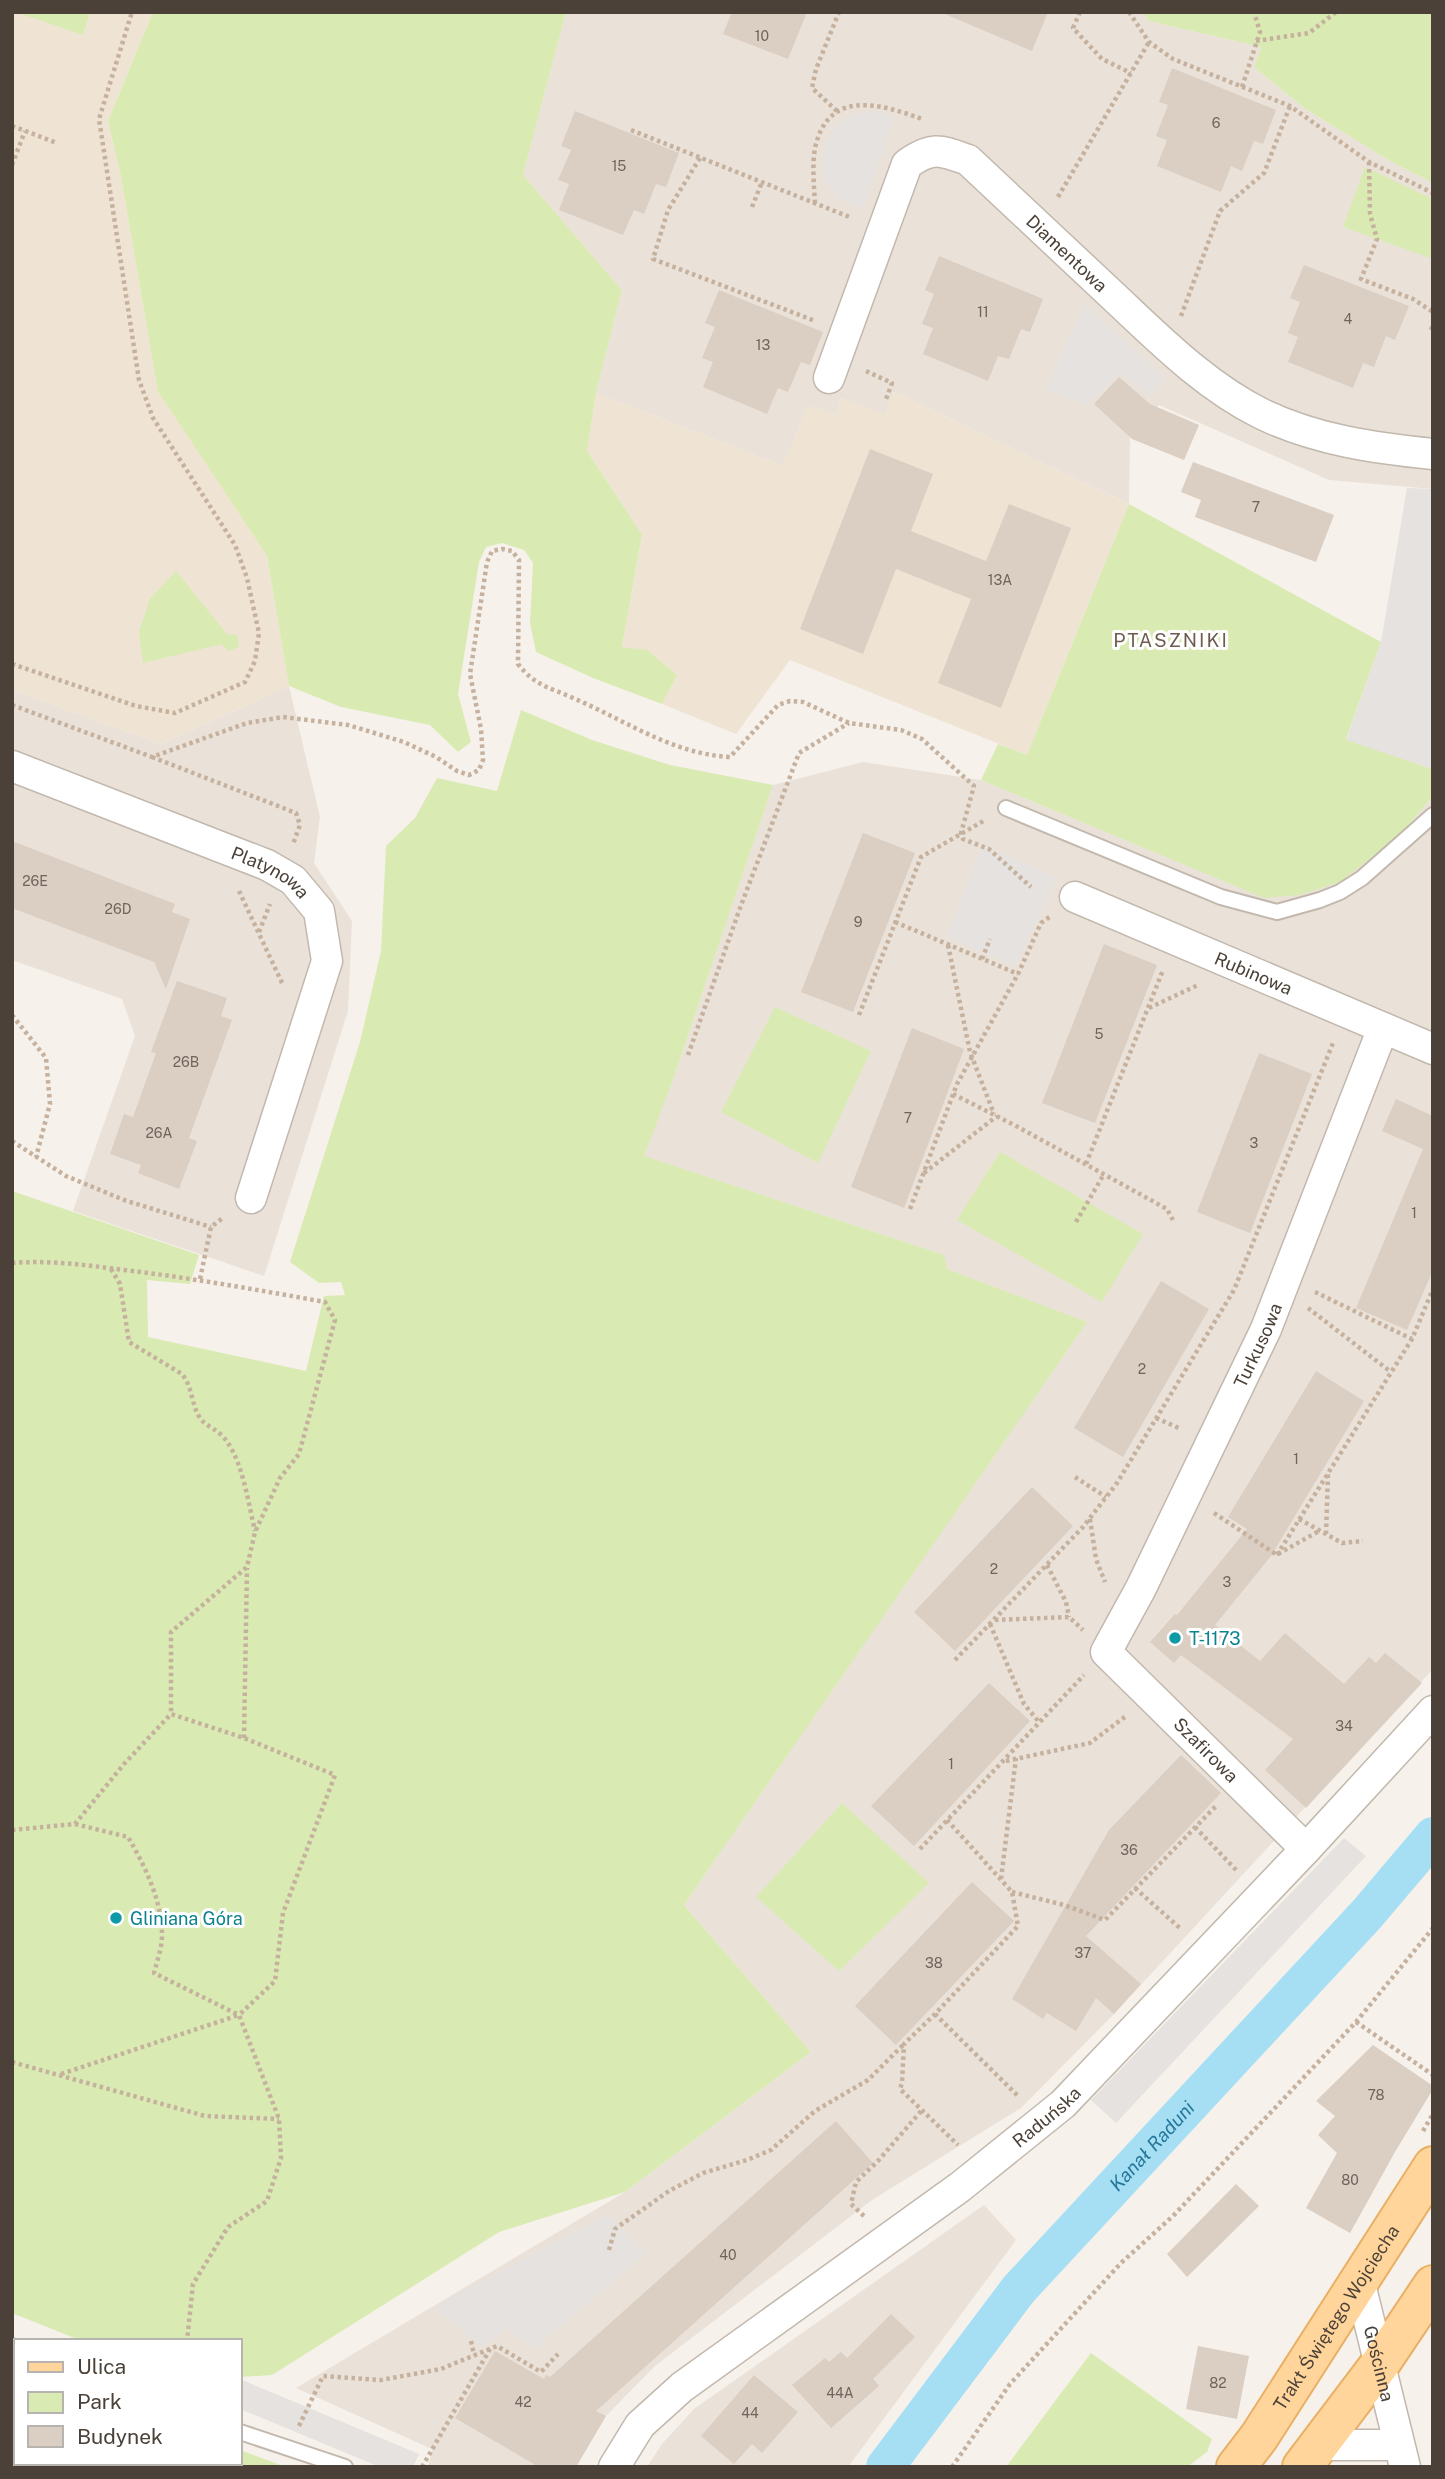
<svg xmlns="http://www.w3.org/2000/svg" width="1445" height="2479" viewBox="0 0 1445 2479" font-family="'Public Sans',sans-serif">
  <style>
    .residential { fill: #eae2d9 }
    .education { fill: #efe4d4 }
    .green { fill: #d9ebb3 }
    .parking { fill: #e5e2df }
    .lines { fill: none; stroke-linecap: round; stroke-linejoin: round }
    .stream { stroke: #a6dff4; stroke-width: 10 }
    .canal { stroke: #a6dff4; stroke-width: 38 }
    .building { fill: #dbcec3 }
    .service-casing { stroke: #c2b8ad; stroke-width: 18 }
    .minor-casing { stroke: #c2b8ad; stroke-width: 33 }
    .primary-casing { stroke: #e9b065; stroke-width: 42 }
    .path { stroke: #c5b19d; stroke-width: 4.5; stroke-dasharray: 3.5 3.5; stroke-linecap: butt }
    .service { stroke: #fff; stroke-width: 14 }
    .minor { stroke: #fff; stroke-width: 30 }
    .primary { stroke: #ffd59b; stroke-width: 38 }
    .culture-dot { fill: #0f9aa8; stroke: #fff; stroke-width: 2.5 }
    .labels { text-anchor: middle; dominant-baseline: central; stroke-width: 6; stroke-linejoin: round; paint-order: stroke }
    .number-label { font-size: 14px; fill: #6f645b }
    .street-label { font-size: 18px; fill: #4b4138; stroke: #fff }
    .culture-label { font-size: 18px; fill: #0d838f; stroke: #fff; text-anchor: start }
    .neighbourhood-label { font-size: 19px; letter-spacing: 2px; fill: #6e5d4f; stroke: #fff }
    .water-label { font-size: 19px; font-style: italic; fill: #26799b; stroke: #fff }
  </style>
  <rect width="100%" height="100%" fill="#f6f1eb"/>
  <g class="residential">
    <polygon points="566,12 1143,12 1149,21 1261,47 1254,67 1304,108 1390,161 1433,183 1433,489 1329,480 1159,405 1130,437 1129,504 894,392 885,415 841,398 836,415 808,406 783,466 596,393 622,290 523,175"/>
    <polygon points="289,686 320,817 314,863 352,921 348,1011 264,1276 73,1211 135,1036 122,999 12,960 12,690 161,744"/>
    <polygon points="863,762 981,780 1265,898 1400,835 1433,796 1433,1669 1114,2014 1021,2108 872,2200 655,2366 606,2416 576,2467 428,2467 432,2449 296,2388 625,2192 811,2052 684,1905 1086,1322 946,1269 943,1255 643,1156 673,1080 773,785"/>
    <polygon points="984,2205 1016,2240 848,2467 647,2467 662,2444 694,2409"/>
  </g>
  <g class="education">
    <polygon points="12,12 153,12 108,121 121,177 158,392 267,556 289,686 161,744 12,690"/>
    <polygon points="894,392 1129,504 1027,755 790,660 736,734 662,704 677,675 622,648 642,536 587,451 596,393 783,466 808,405 836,415 841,398 885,414"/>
  </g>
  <g class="green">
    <polygon points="15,12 90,12 83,35"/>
    <polygon points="153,12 566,12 523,175 622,290 596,393 587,451 642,535 622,647 647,650 677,675 662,704 593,678 536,652 530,623 533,563 524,550 502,543 486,547 479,562 458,694 471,742 458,752 430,725 341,707 289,686 267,556 158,392 121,177 108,121"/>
    <polygon points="1143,12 1433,12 1433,183 1390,161 1304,108 1254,67 1261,47 1149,21"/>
    <polygon points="1365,167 1433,199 1433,259 1343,227"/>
    <polygon points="1129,504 1381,642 1346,739 1433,769 1433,796 1400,835 1340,882 1300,895 1264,898 981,780 998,744 1027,755"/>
    <polygon points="176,571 227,634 237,635 239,647 228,651 222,644 143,663 139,632 150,599"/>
    <polygon points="521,710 592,740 670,765 773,785 673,1080 644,1156 944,1255 947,1269 1087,1322 684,1905 811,2052 625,2192 499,2232 272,2375 240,2377 240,2341 82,2341 12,2313 12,1191 199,1255 190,1284 147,1280 148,1337 306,1371 324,1296 345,1295 341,1282 319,1283 290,1262 360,1042 381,951 386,846 415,818 437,778 497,791"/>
    <polygon points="775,1007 871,1051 818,1163 721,1112"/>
    <polygon points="1000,1152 1143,1234 1102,1302 957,1220"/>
    <polygon points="842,1803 929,1883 839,1971 756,1897"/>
    <polygon points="1091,2353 1212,2439 1207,2452 1187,2467 1006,2467"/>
    <polygon points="12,2360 16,2361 16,2463 240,2463 240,2450 286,2467 12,2467"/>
  </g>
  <g class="parking">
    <polygon points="870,111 894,116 862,210 840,200 825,181 822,156 829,134 847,117"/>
    <polygon points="1084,304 1165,377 1149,395 1121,372 1088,405 1046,390"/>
    <polygon points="1407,488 1433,489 1433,769 1346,740 1381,642"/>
    <polygon points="983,845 1057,877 1015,966 947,936"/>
    <polygon points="1344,1838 1366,1856 1116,2123 1091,2100"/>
    <polygon points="608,2214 645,2254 534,2349 506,2328 483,2348 434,2307"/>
    <polygon points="242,2380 419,2454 413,2467 380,2467 240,2409 240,2386"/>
  </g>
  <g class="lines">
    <g class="stream">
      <polyline points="12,2396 16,2398"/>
      <polyline points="168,2463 178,2467"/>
    </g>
    <path class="canal" id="s1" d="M885,2467L1019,2289L1367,1914L1433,1836"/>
  </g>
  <g class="building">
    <polygon points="732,12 807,12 788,59 723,34"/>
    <polygon points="940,12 1048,12 1032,51"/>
    <polygon points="1172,68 1276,110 1263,144 1254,141 1242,171 1231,166 1221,192 1157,166 1167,140 1156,136 1168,105 1159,102"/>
    <polygon points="575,111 679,153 666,187 656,184 644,214 634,210 623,235 559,210 569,184 558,180 571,150 561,146"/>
    <polygon points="939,256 1043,299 1030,332 1021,329 1009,359 998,356 988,381 923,354 933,328 922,324 934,294 925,290"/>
    <polygon points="1304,265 1409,306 1395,340 1386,336 1374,367 1363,363 1353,388 1288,362 1298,337 1288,333 1300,302 1290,298"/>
    <polygon points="719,290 823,332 810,365 801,362 788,392 778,388 767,414 703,387 713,362 702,358 715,327 705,323"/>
    <polygon points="1119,377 1150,404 1199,425 1184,460 1132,439 1094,404"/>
    <polygon points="870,449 933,474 911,531 986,561 1009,504 1071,528 1001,708 938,683 971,599 896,569 863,654 800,629"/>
    <polygon points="1193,462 1334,515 1316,562 1195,517 1201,500 1181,492"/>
    <polygon points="863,833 915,853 853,1012 801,992"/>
    <polygon points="12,841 175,904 172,912 190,919 166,989 154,962 12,908"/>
    <polygon points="1104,944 1157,965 1095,1123 1042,1103"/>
    <polygon points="177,981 227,998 221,1016 232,1020 189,1138 197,1141 179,1189 138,1173 141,1165 110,1154 124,1114 133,1117 156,1053 151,1052"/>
    <polygon points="912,1028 964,1049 904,1208 851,1187"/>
    <polygon points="1259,1053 1312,1074 1250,1233 1197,1212"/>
    <polygon points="1396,1099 1433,1116 1433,1270 1407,1330 1356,1308 1423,1149 1382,1131"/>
    <polygon points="1161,1281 1209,1309 1123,1457 1074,1428"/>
    <polygon points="1316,1371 1364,1401 1271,1556 1215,1625 1260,1661 1285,1633 1344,1684 1369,1657 1376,1663 1385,1653 1422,1683 1306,1808 1265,1770 1293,1739 1181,1655 1174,1663 1150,1642 1175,1614 1177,1615 1247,1529 1228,1517"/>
    <polygon points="1032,1487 1073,1526 955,1651 914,1612"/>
    <polygon points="989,1683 1030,1721 914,1846 871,1806"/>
    <polygon points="1181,1755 1221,1793 1086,1936 1141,1984 1114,2014 1096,1998 1076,2031 1047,2013 1043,2019 1012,1999 1109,1830"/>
    <polygon points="972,1882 1014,1921 896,2045 855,2006"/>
    <polygon points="1373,2045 1433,2086 1433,2089 1395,2152 1350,2233 1306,2208 1337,2153 1318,2135 1335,2116 1316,2101"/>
    <polygon points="836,2121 873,2163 596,2411 606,2416 576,2467 539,2467 455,2418 495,2351 544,2379 546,2375 550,2377"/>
    <polygon points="1236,2184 1259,2206 1187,2277 1167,2254"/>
    <polygon points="891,2314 915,2337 873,2379 879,2386 831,2428 792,2385 825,2358 829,2362 841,2352 847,2358"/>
    <polygon points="1198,2346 1249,2356 1237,2419 1186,2409"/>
    <polygon points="754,2375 798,2412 762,2453 752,2444 734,2464 701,2436"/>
  </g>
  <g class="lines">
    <g class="service-casing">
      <g id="service">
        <polyline points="1006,808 1221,897 1277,912 1320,900 1340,892 1362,878 1433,815"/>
        <polyline points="12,2346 16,2348"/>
        <polyline points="240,2432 345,2467"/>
      </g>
    </g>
    <g class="minor-casing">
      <g id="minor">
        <path id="s2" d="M829,378L907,164C933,146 940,150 968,160C1016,205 1064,250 1112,295C1158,338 1205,386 1262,414C1316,440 1374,448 1433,454"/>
        <path id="s3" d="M12,766L267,865L293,880L319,911L327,961L251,1198"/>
        <path id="s4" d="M1075,897L1433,1049"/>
        <path id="s5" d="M1306,1849L1106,1652L1141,1588L1266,1329L1383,1028"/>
        <path id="s6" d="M1359,2280L1405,2467"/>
        <polyline points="1318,2445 1399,2445"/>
        <path id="s7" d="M614,2467L640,2425L682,2387L960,2187L1063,2104L1306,1849L1433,1711"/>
      </g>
    </g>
    <g class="primary-casing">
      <g id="primary">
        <path id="s8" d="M1236,2467L1259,2437L1433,2166"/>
        <polyline points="1302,2467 1380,2364 1433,2285"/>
      </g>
    </g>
    <g class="path">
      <polyline points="1080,12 1073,28 1102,59 1131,73"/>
      <polyline points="1129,12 1149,42 1173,59 1290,106 1369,162 1433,193"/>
      <polyline points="1256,41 1309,33 1336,12"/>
      <polyline points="1242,87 1260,32 1254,12"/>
      <polyline points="837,111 812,88 816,69 839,12"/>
      <polyline points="12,126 57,143"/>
      <polyline points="631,130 852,218"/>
      <polyline points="700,158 668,210 653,259 815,321"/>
      <polyline points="1369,162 1370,214 1377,239 1361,279 1413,299 1433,312"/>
      <polyline points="12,165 25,131"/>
      <polyline points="1058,197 1149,42"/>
      <path d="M815,203C814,186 812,165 815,148C828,88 881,104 922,119"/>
      <polyline points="752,207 762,182"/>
      <polyline points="1181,316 1220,211 1264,173 1290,106"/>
      <polyline points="1431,330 1433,324"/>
      <polyline points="866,371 892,383 885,402"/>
      <polyline points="12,664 136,706 175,713 245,682 255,661 259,633 247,578 235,545 153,418 139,380 99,119 132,12"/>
      <path d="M12,705L152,757L247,723L283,717L348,725L404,742L436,757L457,771L469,775L479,770L483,760L481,729L470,674L487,562L492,551L502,549L512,551L519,560L518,664C535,686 549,687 573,698C625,720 672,754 730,757L778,705L790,701L803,702L849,723L901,730L922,739L974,786L961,833L963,839L989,849L1031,887"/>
      <polyline points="152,757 296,813 300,825 293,844"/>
      <polyline points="239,891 283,985"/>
      <polyline points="895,922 1018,974"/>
      <polyline points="259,932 270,904"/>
      <polyline points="948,945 970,1052 994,1114"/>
      <polyline points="982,959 990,939"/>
      <polyline points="1149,1008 1198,985"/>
      <polyline points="12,1015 46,1058 50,1104 36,1157"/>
      <polyline points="859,1015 921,857 985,820"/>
      <polyline points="688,1055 740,908 799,753 849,723"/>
      <polyline points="953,1094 1018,1127 1167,1209 1174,1222"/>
      <polyline points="12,1141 66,1176 124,1200 211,1227"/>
      <polyline points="1086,1164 1163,970"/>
      <polyline points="924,1173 997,1116"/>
      <polyline points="910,1209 957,1084 1018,974 1041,923 1051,916"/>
      <polyline points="1076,1222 1104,1174"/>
      <path d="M12,1263C50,1260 86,1265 124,1270C192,1278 258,1290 325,1302L335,1320L299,1454L280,1478L255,1532L247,1567L171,1632V1714L244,1738L335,1775L283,1913L275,1981L239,2015L279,2119L281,2158L267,2201L228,2227L193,2284L187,2341"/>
      <path d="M111,1269L120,1284L129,1342L182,1374C193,1388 191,1404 200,1418C206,1427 219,1429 228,1443C244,1468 248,1502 255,1531"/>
      <polyline points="200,1279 211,1227 224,1217"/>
      <polyline points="1315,1292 1412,1339"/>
      <polyline points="1308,1308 1391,1372"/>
      <polyline points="1156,1418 1181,1429"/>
      <polyline points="1075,1477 1106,1497"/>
      <polyline points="1214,1513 1277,1555"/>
      <polyline points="1090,1519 1096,1559 1105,1582"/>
      <polyline points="1299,1519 1342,1543 1363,1541"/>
      <polyline points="1326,1534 1328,1474"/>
      <polyline points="1278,1554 1319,1531"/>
      <polyline points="1277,1555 1412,1339 1433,1289"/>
      <polyline points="1047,1565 1066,1602 1069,1617"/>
      <polyline points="995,1620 1069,1617 1083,1630"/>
      <polyline points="990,1624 1024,1704 1039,1722"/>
      <polyline points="955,1660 1083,1527 1117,1483 1234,1290 1333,1043"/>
      <polyline points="244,1738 247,1568"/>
      <polyline points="1006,1761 1090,1743 1126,1716"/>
      <polyline points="947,1820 1012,1892 1018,1926 935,2014 904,2044 902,2083 900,2089 958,2145"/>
      <path d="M75,1824L128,1837C145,1866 162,1901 162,1935C162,1948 157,1961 154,1973L239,2015"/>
      <polyline points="1195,1827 1238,1872"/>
      <polyline points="12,1830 75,1824 124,1764 171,1714"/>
      <polyline points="920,1849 1084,1675"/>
      <polyline points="1001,1879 1016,1758"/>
      <polyline points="1135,1888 1182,1930"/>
      <polyline points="1012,1892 1064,1905 1105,1920 1216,1806"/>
      <polyline points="935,2014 1019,2097"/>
      <polyline points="1356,2022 1433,2075"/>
      <polyline points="12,2062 205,2116 279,2119"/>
      <polyline points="61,2074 239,2015"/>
      <polyline points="1423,2131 1433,2114"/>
      <polyline points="864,2216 851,2204 856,2182 878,2161 922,2110"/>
      <polyline points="609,2250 615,2229 669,2191 703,2173 747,2160 771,2150 815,2111 868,2080 903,2045"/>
      <polyline points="471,2341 474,2355"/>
      <polyline points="299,2426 323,2376 381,2380 441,2369 497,2346 541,2372 558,2354"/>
      <polyline points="422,2467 490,2349"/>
      <polyline points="952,2467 1010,2384 1121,2263 1173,2216 1356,2022 1433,1928"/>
    </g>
    <use href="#service" class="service"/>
    <use href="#minor" class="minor"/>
    <use href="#primary" class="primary"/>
  </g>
  <g class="culture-dot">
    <circle cx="1175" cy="1638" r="7"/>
    <circle cx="116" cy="1918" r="7"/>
  </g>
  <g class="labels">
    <g class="number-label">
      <text x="762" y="36">10</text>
      <text x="1216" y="123">6</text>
      <text x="619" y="166">15</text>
      <text x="983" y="312">11</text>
      <text x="1348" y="319">4</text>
      <text x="763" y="345">13</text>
      <text x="1256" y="507">7</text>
      <text x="1000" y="580">13A</text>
      <text x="35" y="881">26E</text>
      <text x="118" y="909">26D</text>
      <text x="858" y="922">9</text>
      <text x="1099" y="1034">5</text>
      <text x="186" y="1062">26B</text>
      <text x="908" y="1118">7</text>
      <text x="159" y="1133">26A</text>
      <text x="1254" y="1143">3</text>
      <text x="1414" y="1213">1</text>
      <text x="1142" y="1369">2</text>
      <text x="1296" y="1459">1</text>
      <text x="994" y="1569">2</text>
      <text x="1227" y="1582">3</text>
      <text x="1344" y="1726">34</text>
      <text x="951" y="1764">1</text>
      <text x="1129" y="1850">36</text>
      <text x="1083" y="1953">37</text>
      <text x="934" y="1963">38</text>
      <text x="1376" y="2095">78</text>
      <text x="1350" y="2180">80</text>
      <text x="728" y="2255">40</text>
      <text x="1218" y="2383">82</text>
      <text x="840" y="2393">44A</text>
      <text x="523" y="2402">42</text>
      <text x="750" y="2413">44</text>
    </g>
    <g class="street-label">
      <text stroke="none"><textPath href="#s2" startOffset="429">Diamentowa</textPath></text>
      <text stroke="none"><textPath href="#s3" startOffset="280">Platynowa</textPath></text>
      <text stroke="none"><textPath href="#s4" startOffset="194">Rubinowa</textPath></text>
      <text stroke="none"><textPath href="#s5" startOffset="623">Turkusowa</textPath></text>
      <text transform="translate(1206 1750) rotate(45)">Szafirowa</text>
      <text stroke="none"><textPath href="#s7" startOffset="560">Raduńska</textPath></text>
      <text stroke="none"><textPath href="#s8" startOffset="180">Trakt Świętego Wojciecha</textPath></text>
      <text stroke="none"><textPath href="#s6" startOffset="86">Gościnna</textPath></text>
    </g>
    <g class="culture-label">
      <text x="1189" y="1638">T-1173</text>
      <text x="130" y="1918">Gliniana Góra</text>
    </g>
    <g class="neighbourhood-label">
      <text x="1171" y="640">PTASZNIKI</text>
    </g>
    <g class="water-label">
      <text stroke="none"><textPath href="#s1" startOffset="418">Kanał Raduni</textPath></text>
    </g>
  </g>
  <rect width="1445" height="2479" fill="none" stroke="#4b4138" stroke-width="28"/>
  <rect x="14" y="2339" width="228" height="126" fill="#ffffff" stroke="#b7b3af" stroke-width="2"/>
  <rect x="28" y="2362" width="35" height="10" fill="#ffd59b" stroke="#b7b3af" stroke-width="2"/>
  <text x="77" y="2374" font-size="21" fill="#4b4138">Ulica</text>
  <rect x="28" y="2392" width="35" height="21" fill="#d9ebb3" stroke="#b7b3af" stroke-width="2"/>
  <text x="77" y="2409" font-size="21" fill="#4b4138">Park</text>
  <rect x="28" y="2426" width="35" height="21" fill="#dbcec3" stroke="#b7b3af" stroke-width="2"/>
  <text x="77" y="2444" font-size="21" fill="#4b4138">Budynek</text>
</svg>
